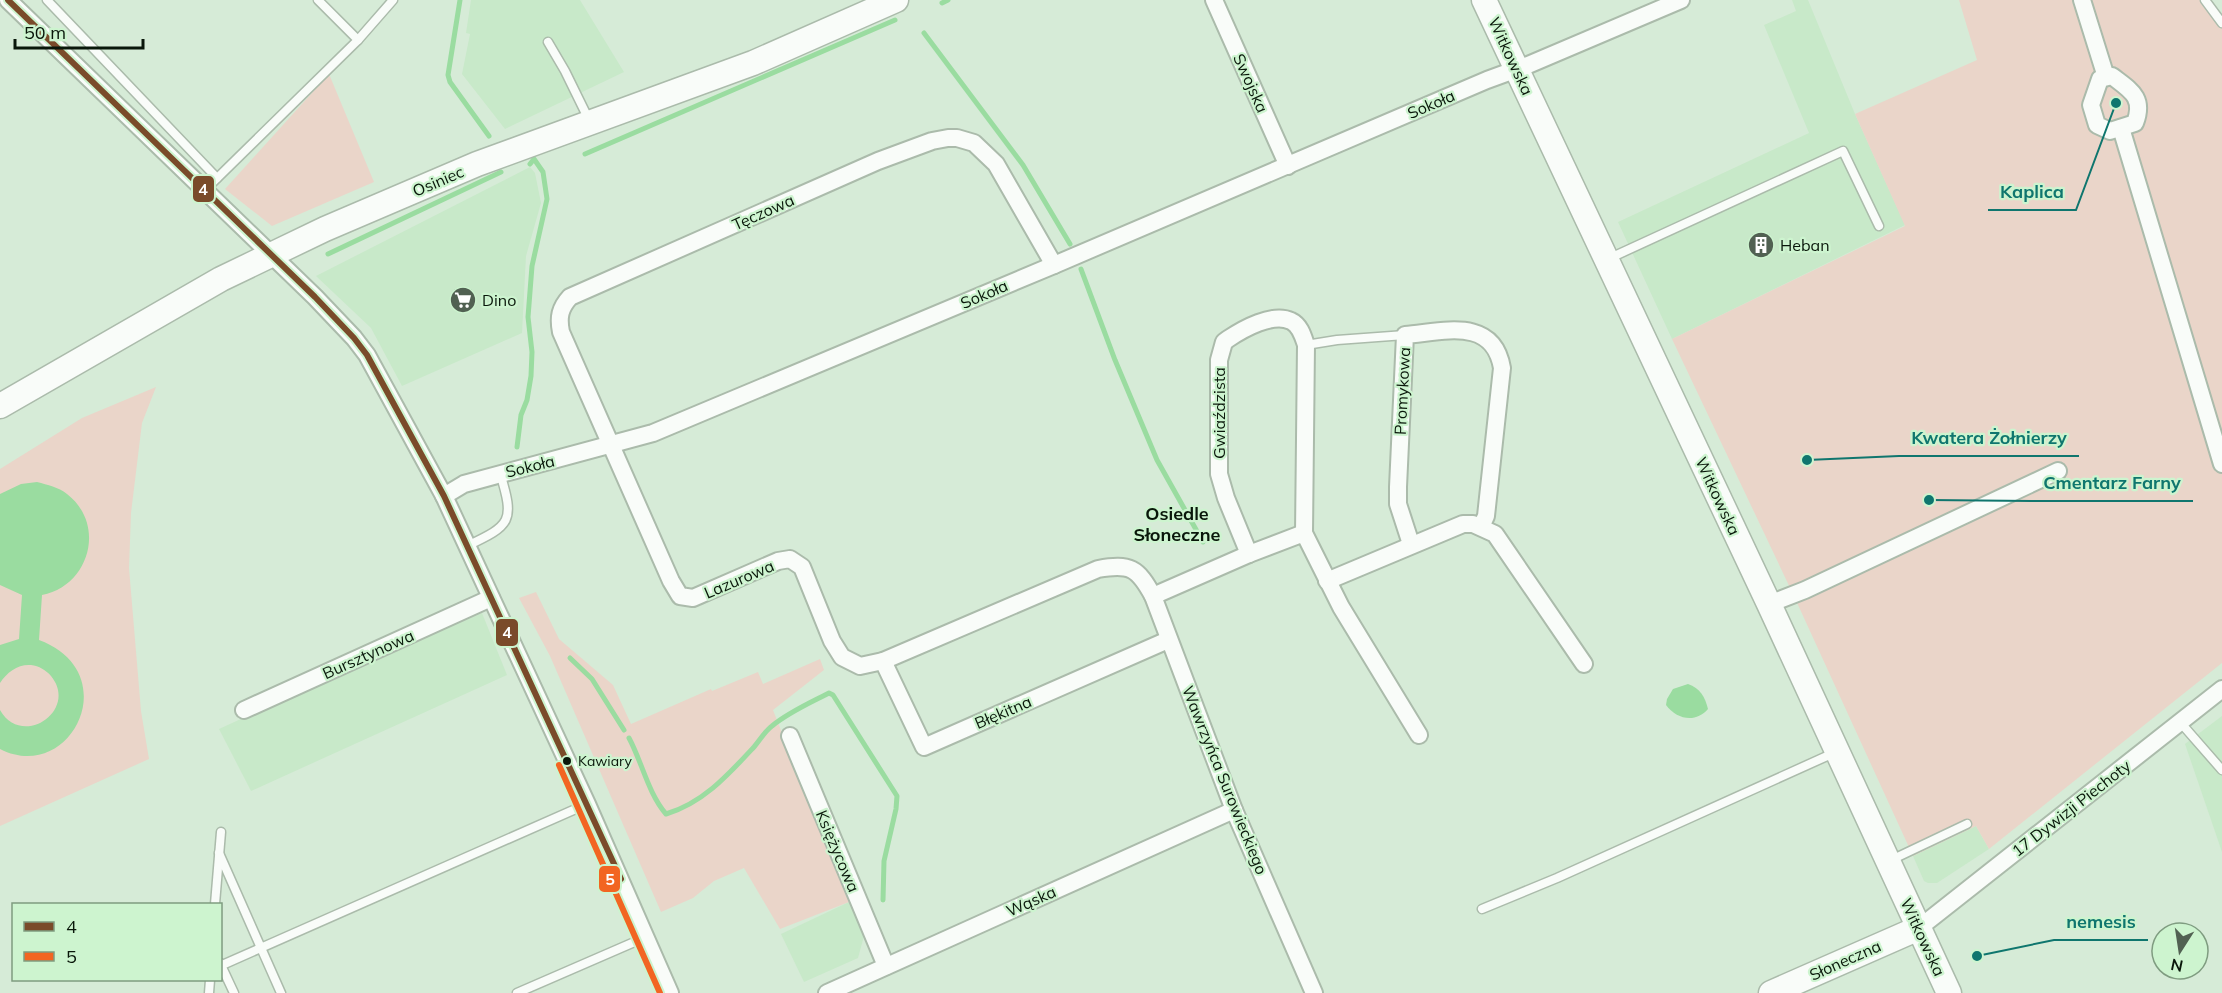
<svg xmlns="http://www.w3.org/2000/svg" width="2222" height="993" viewBox="0 0 2222 993" font-family="Mulish,sans-serif">
  <style>
    .built { fill: #c8e9c9 }
    .green { fill: #ead5c9 }
    .water { fill: #9adca0 }
    .lines { fill: none; stroke-linecap: round; stroke-linejoin: round }
    .stream { stroke: #9adca0; stroke-width: 5 }
    .lane-casing { stroke: #abbbab; stroke-width: 11 }
    .street-casing { stroke: #abbbab; stroke-width: 20 }
    .secondary-casing { stroke: #abbbab; stroke-width: 27 }
    .lane { stroke: #f9fcf9; stroke-width: 8 }
    .street { stroke: #f9fcf9; stroke-width: 16 }
    .secondary { stroke: #f9fcf9; stroke-width: 24 }
    .bus-1-casing { stroke: #cdf4cf; stroke-width: 10 }
    .bus-2-casing { stroke: #cdf4cf; stroke-width: 10 }
    .bus-1 { stroke: #7a4b2a; stroke-width: 6 }
    .bus-2 { stroke: #f26522; stroke-width: 6 }
    .bus-dot { fill: #09170a; stroke: #cdf4cf; stroke-width: 2 }
    .labels { text-anchor: middle; dominant-baseline: central; stroke-width: 4.5; stroke-linejoin: round; paint-order: stroke }
    .bus-label { font-size: 14px; fill: #09170a; stroke: #cdf4cf; text-anchor: start }
    .street-label { font-size: 16px; fill: #09170a; stroke: #cdf4cf }
    .poi-label { font-size: 16px; fill: #09170a; stroke: #cdf4cf; text-anchor: start }
    .neighbourhood-label { font-size: 18px; font-weight: bold; fill: #09170a; stroke: #cdf4cf }
    .leader { fill: none; stroke: #0f766e; stroke-width: 2 }
    .callout-dot { fill: #0f766e; stroke: #cdf4cf; stroke-width: 2 }
    .callout-label { font-size: 18px; text-anchor: middle; font-weight: bold; fill: #0f766e; stroke: #cdf4cf; stroke-width: 4.5; stroke-linejoin: round; paint-order: stroke }
    .line-badge { stroke: #cdf4cf; stroke-width: 2 }
    .badge-label { font-size: 16px; text-anchor: middle; font-weight: bold; fill: #fff }
  </style>
  <rect width="100%" height="100%" fill="#d6ebd7"/>
  <g class="built">
    <polygon points="471,0 580,0 624,72 505,129 462,74 470,34 466,33"/>
    <polygon points="1792,0 1808,0 1855,114 1905,225 1672,339 1618,222 1809,133 1764,25 1796,11"/>
    <polygon points="530,167 535,173 541,203 526,256 522,333 402,386 371,328 316,276"/>
    <polygon points="482,613 507,675 251,791 219,729 310,687"/>
    <polygon points="2222,716 2222,852 2185,744"/>
    <polygon points="1976,826 1989,849 1937,883 1928,883 1924,881 1913,856"/>
    <polygon points="849,902 864,936 858,958 804,982 781,934"/>
  </g>
  <g class="green">
    <polygon points="1959,0 2205,0 2222,23 2222,663 1989,849 1976,826 1913,856 1793,594 1672,339 1905,226 1855,114 1977,60"/>
    <polygon points="329,74 374,182 272,226 225,189"/>
    <polygon points="156,387 142,423 131,513 129,568 141,711 149,759 0,826 0,469 82,418"/>
    <polygon points="536,592 559,639 613,685 631,724 711,689 712,691 758,672 763,684 820,659 824,670 773,710 849,902 780,929 744,868 714,881 693,898 661,912 550,656 519,598"/>
  </g>
  <g class="water">
    <path d="M37,482C48,485 58,487 67,494C107,525 89,586 42,595L39,640C127,673 70,785 0,749V710C22,749 79,710 51,676C46,670 39,666 31,665C18,664 7,672 0,683V645L19,639L22,595L0,585V494L21,484Z"/>
    <path d="M1688,684C1700,688 1705,697 1708,709C1696,723 1677,720 1666,705L1667,699L1673,689Z"/>
  </g>
  <g class="lines">
    <g class="stream">
      <polyline points="460,0 448,75 450,82 489,136"/>
      <polyline points="942,3 948,0"/>
      <polyline points="924,33 1023,165 1070,244"/>
      <polyline points="585,154 895,20"/>
      <polyline points="328,254 501,172"/>
      <polyline points="1081,269 1115,360 1157,460 1203,542"/>
      <polyline points="517,447 521,415 527,400 531,376 532,352 528,317 532,266 547,199 543,172 534,159 530,164"/>
      <polyline points="570,658 592,679 624,730"/>
      <path d="M629,738C642,762 648,793 666,814C703,803 728,775 754,747C760,740 765,731 772,726C789,712 810,703 829,693L833,695L897,796L896,809L884,861L883,900"/>
    </g>
    <g class="lane-casing">
      <g id="lane">
        <polyline points="47,0 217,178"/>
        <polyline points="2205,0 2222,23"/>
        <polyline points="358,40 393,0"/>
        <polyline points="548,42 565,71 590,122"/>
        <polyline points="205,190 358,40 318,0"/>
        <polyline points="1608,259 1843,151 1879,226"/>
        <polyline points="1306,345 1337,340 1405,335"/>
        <path d="M467,546C511,525 515,522 500,473"/>
        <polyline points="2180,722 2222,770"/>
        <polyline points="219,853 281,993"/>
        <polyline points="1889,861 1967,824"/>
        <polyline points="215,904 221,832"/>
        <polyline points="1482,909 1557,878 1836,752"/>
        <polyline points="220,963 234,993"/>
        <polyline points="220,966 587,804"/>
        <polyline points="209,993 210,980"/>
        <polyline points="517,993 646,937"/>
      </g>
    </g>
    <g class="street-casing">
      <g id="street">
        <polyline points="8,0 315,297 354,338 367,355 444,496 587,804 670,993"/>
        <polyline points="1214,0 1288,166"/>
        <polyline points="2082,0 2106,77"/>
        <path d="M2112,76C2130,90 2145,97 2135,123L2110,131L2097,125L2091,105L2100,79Z"/>
        <polyline points="2121,128 2222,464"/>
        <path d="M1054,265L996,164L974,143L957,138H948L932,141L878,161L570,297C560,308 558,317 561,332L671,581L680,596L693,598L778,561L790,559L802,567L832,641L842,657L860,666L883,661L1098,569C1130,563 1138,568 1153,596L1234,810L1314,993"/>
        <polyline points="444,496 464,484 653,433 1054,265 1487,80 1528,65 1681,0"/>
        <path d="M1411,544L1398,504V487L1405,335C1443,332 1493,316 1502,368L1486,516L1481,527"/>
        <path d="M1249,554L1226,498L1219,474V360L1224,342L1228,339C1243,329 1273,312 1291,321C1300,325 1303,336 1306,345L1304,533"/>
        <polyline points="1327,581 1463,524 1473,524 1495,534 1584,664"/>
        <polyline points="1153,596 1249,554 1304,533 1341,607 1419,735"/>
        <polyline points="1769,604 1805,590 2058,471"/>
        <polyline points="883,661 924,747 1168,640"/>
        <polyline points="244,710 491,598"/>
        <polyline points="790,736 886,966"/>
        <polyline points="1919,928 2222,689"/>
        <polyline points="827,993 1234,810"/>
      </g>
    </g>
    <g class="secondary-casing">
      <g id="secondary">
        <polyline points="1484,0 1769,604 1949,993"/>
        <polyline points="0,406 221,279 325,229 477,164 753,63 896,0"/>
        <polyline points="1771,993 1919,928"/>
      </g>
    </g>
    <use href="#lane" class="lane"/>
    <use href="#street" class="street"/>
    <use href="#secondary" class="secondary"/>
    <g class="bus-1-casing">
      <polyline id="bus-1" points="8,0 315,297 354,338 367,355 444,496 621,879"/>
    </g>
    <g class="bus-2-casing">
      <polyline id="bus-2" points="559,765 660,993"/>
    </g>
    <use href="#bus-1" class="bus-1"/>
    <use href="#bus-2" class="bus-2"/>
  </g>
  <defs>
    <g id="building-disc" transform="scale(1.35)"><circle r="9.5" fill="#516152" stroke="#cdf4cf"/><path d="M-4-6H4V6H1V3H-1V6H-4ZM-2.5-4.3h1.7v1.8h-1.7ZM.8-4.3h1.7v1.8H.8ZM-2.5-1h1.7V.8h-1.7ZM.8-1h1.7V.8H.8Z" fill="#fff"/></g>
    <g id="supermarket-disc" transform="scale(1.35)"><circle r="9.5" fill="#516152" stroke="#cdf4cf"/><path d="M-6-5.5h2.5l.6 2H6L4.5 2H-2.5L-4.4-4H-6ZM-1.5 3.2a1.3 1.3 0 1 0 .1 0ZM3 3.2a1.3 1.3 0 1 0 .1 0Z" fill="#fff"/></g>
  </defs>
  <g fill-rule="evenodd">
    <use href="#building-disc" x="1761" y="245"/>
    <use href="#supermarket-disc" x="463" y="300"/>
  </g>
  <circle class="bus-dot" cx="567" cy="761" r="5"/>
  <g class="labels">
    <g class="bus-label">
      <text x="578" y="761">Kawiary</text>
    </g>
    <g class="street-label">
      <text transform="translate(1511 56) rotate(65)">Witkowska</text>
      <text transform="translate(1251 83) rotate(66)">Swojska</text>
      <text transform="translate(1431 104) rotate(-23)">Sokoła</text>
      <text transform="translate(438 181) rotate(-23)">Osiniec</text>
      <text transform="translate(763 212) rotate(-24)">Tęczowa</text>
      <text transform="translate(984 294) rotate(-23)">Sokoła</text>
      <text transform="translate(1402 391) rotate(-87)">Promykowa</text>
      <text transform="translate(1219 413) rotate(-90)">Gwiaździsta</text>
      <text transform="translate(530 466) rotate(-14)">Sokoła</text>
      <text transform="translate(1718 496) rotate(65)">Witkowska</text>
      <text transform="translate(739 579) rotate(-23)">Lazurowa</text>
      <text transform="translate(368 654) rotate(-24)">Bursztynowa</text>
      <text transform="translate(1003 712) rotate(-23)">Błękitna</text>
      <text transform="translate(1225 780) rotate(68)">Wawrzyńca Surowieckiego</text>
      <text transform="translate(2071 808) rotate(-38)">17 Dywizji Piechoty</text>
      <text transform="translate(838 851) rotate(67)">Księżycowa</text>
      <text transform="translate(1031 901) rotate(-24)">Wąska</text>
      <text transform="translate(1923 937) rotate(65)">Witkowska</text>
      <text transform="translate(1845 960) rotate(-24)">Słoneczna</text>
    </g>
    <g class="poi-label">
      <text x="1780" y="245">Heban</text>
      <text x="482" y="300">Dino</text>
    </g>
    <g class="neighbourhood-label">
      <text x="1177" y="513">Osiedle<tspan x="1177" dy="21">Słoneczne</tspan></text>
    </g>
  </g>
  <path class="leader" d="M2116 103L2076 210H1988M1807 460L1899 456H2079M1929 500L2031 501H2193M1977 956L2054 940H2148"/>
  <g class="callout-dot">
    <circle cx="2116" cy="103" r="6"/>
    <circle cx="1807" cy="460" r="6"/>
    <circle cx="1929" cy="500" r="6"/>
    <circle cx="1977" cy="956" r="6"/>
  </g>
  <g class="callout-label">
    <text x="2032" y="198">Kaplica</text>
    <text x="1989" y="444">Kwatera Żołnierzy</text>
    <text x="2112" y="489">Cmentarz Farny</text>
    <text x="2101" y="928">nemesis</text>
  </g>
  <g class="line-badge">
    <rect x="192" y="175" width="23" height="28" rx="6" fill="#7a4b2a"/>
    <rect x="495" y="618" width="24" height="29" rx="6" fill="#7a4b2a"/>
    <rect x="598" y="865" width="23" height="28" rx="6" fill="#f26522"/>
  </g>
  <g class="badge-label">
    <text x="203" y="195">4</text>
    <text x="507" y="638">4</text>
    <text x="610" y="885">5</text>
  </g>
  <rect x="12" y="903" width="210" height="78" fill="#cdf4cf" stroke="#7f9c80" stroke-width="1.5"/>
  <rect x="24" y="922" width="30" height="9" fill="#7a4b2a" stroke="#7f9c80" stroke-width="1.5"/>
  <text x="66" y="933" font-size="18" fill="#09170a">4</text>
  <rect x="24" y="952" width="30" height="9" fill="#f26522" stroke="#7f9c80" stroke-width="1.5"/>
  <text x="66" y="963" font-size="18" fill="#09170a">5</text>
  <g transform="translate(2180 951) rotate(192)"><circle r="28" fill="#cdf4cf" stroke="#7f9c80" stroke-width="1.5"/>
  <path d="M0-4.5L10 22L0 15L-10 22Z" fill="#516152"/>
  <text y="-9" font-size="16" font-weight="bold" text-anchor="middle" fill="#09170a">N</text>
  </g>
  <path d="M15 39v9h128v-9" fill="none" stroke="#09170a" stroke-width="3"/>
  <text x="24" y="39" font-size="18" fill="#09170a" stroke="#cdf4cf" stroke-width="4.5" paint-order="stroke">50 m</text>
</svg>
